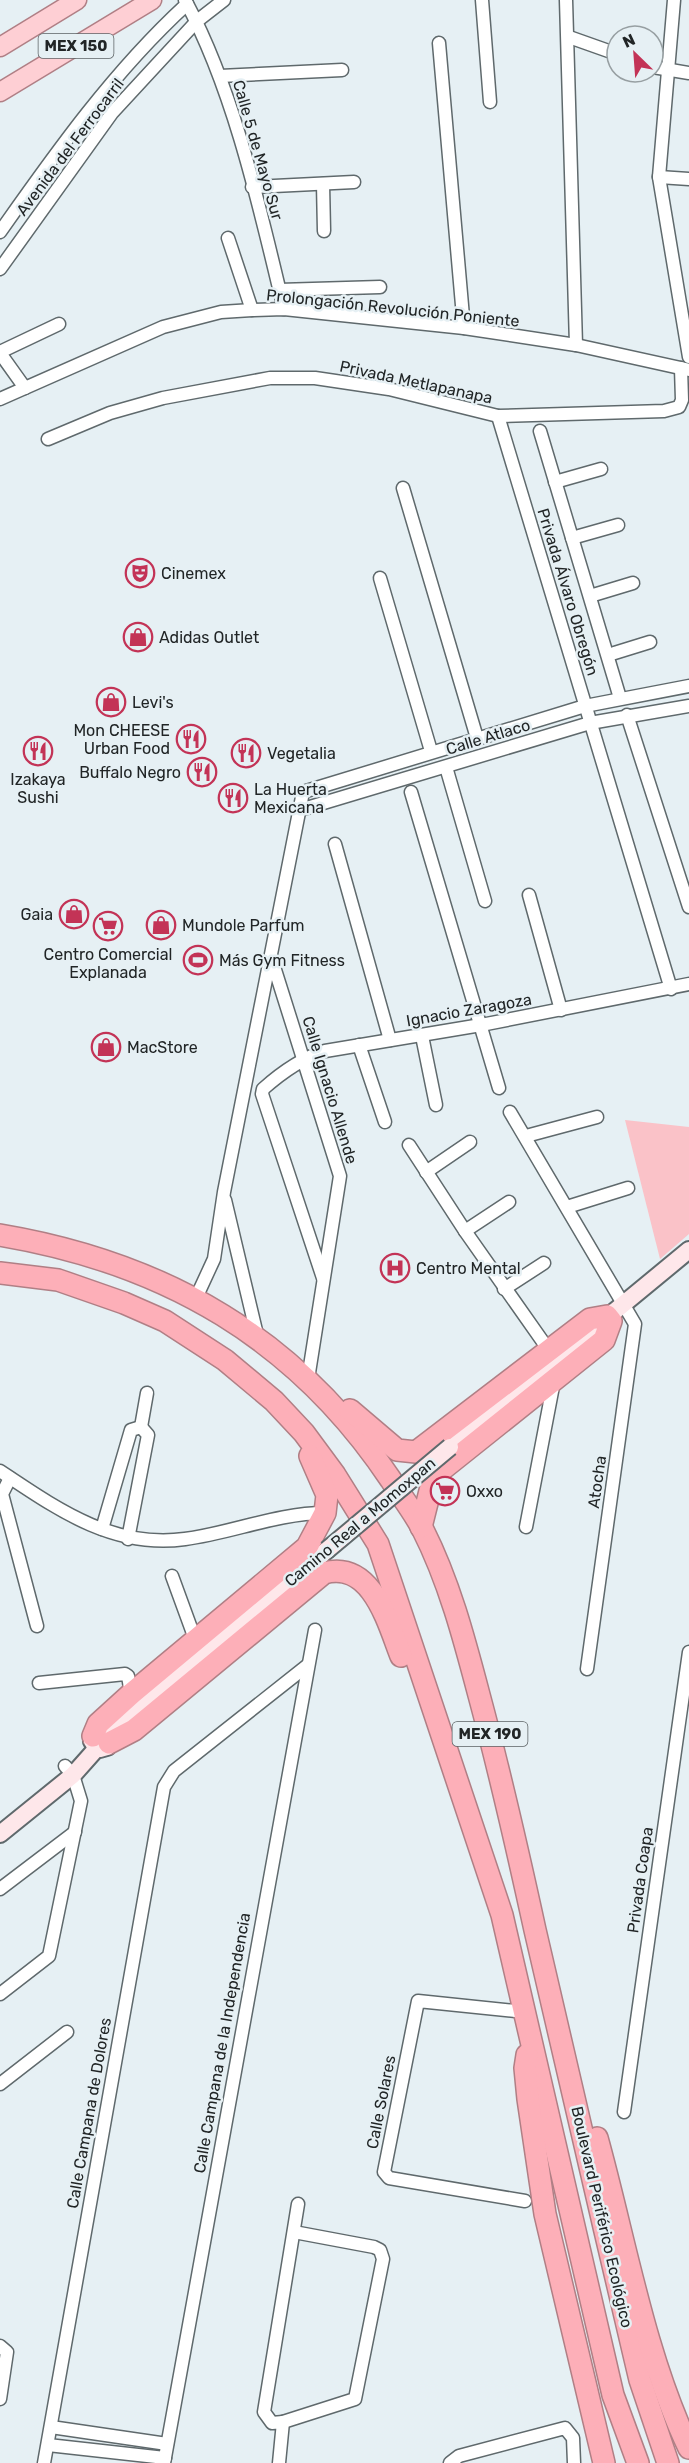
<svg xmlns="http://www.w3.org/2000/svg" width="689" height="2463" viewBox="0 0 689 2463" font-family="Rubik,sans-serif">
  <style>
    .green { fill: #fac2c8 }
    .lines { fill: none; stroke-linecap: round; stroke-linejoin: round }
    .street-casing { stroke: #5f696c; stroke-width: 15 }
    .secondary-casing { stroke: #5f696c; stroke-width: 20 }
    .primary-casing { stroke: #b07f85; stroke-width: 21 }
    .highway-casing { stroke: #b07f85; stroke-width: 24 }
    .street { stroke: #fff; stroke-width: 12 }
    .secondary { stroke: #fee7ea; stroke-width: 16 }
    .primary { stroke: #fecfd4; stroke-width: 18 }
    .highway { stroke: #fdafb8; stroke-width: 21 }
    .secondary-bridge-casing { stroke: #5f696c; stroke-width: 20; stroke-linecap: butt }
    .secondary-bridge { stroke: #fee7ea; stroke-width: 16 }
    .labels { text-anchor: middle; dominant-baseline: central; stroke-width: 5; stroke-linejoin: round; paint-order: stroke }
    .shield { fill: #e6f0f4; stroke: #5c6264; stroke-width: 1.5 }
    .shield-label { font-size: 15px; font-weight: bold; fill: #212526 }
    .street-label { font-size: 16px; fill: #212526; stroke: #e6f0f4 }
    .poi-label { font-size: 16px; fill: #212526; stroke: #e6f0f4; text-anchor: start }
  </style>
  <rect width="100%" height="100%" fill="#e6f0f4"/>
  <polygon class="green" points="625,1120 689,1127 689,1234 660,1259"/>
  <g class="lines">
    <g class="street-casing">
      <g id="street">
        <path d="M185,0C234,90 260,209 284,309"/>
        <polyline points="482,0 490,102"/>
        <polyline points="566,0 576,345"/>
        <polyline points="674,0 659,177 689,357"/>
        <polyline points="569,37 617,54"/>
        <polyline points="439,43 464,328"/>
        <polyline points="653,67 689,73"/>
        <polyline points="220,76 342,70"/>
        <polyline points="659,177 689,179"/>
        <polyline points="323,184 324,231"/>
        <polyline points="252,187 354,182"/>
        <path d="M0,232C57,151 114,71 187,4"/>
        <polyline points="228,238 252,310"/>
        <polyline points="0,269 112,113 197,21 224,0"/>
        <polyline points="279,290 380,287"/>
        <polyline points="0,352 59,324"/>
        <polyline points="0,353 25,388"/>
        <polyline points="0,399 163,327 221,312 252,310 284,309 464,328 576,345 689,370"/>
        <polyline points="498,416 671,989"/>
        <polyline points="540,431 620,698"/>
        <polyline points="48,439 110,413 163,398 270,378 315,378 389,389 498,416 664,411 679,407 682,400 681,368"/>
        <polyline points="555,482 601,469"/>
        <polyline points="403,488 477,738"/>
        <polyline points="572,538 618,525"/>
        <polyline points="380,578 431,751"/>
        <polyline points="590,596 633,583"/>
        <polyline points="608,655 650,642"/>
        <polyline points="627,715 689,907"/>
        <polyline points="446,767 485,901"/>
        <polyline points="411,792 499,1088"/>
        <polyline points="300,810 590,723 689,706"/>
        <polyline points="335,844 390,1040"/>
        <polyline points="529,895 561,1010"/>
        <polyline points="271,957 340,1176 308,1379"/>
        <polyline points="422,1036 436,1105"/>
        <polyline points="359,1045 385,1122"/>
        <polyline points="510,1112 635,1324 587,1669"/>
        <polyline points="526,1136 597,1117"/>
        <polyline points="409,1145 465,1231 548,1349"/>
        <polyline points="426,1172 470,1142"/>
        <polyline points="225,1200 258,1339"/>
        <polyline points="567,1207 628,1188"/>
        <polyline points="465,1231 509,1202"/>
        <path d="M323,1278L262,1094L263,1089C281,1073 302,1058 325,1051L481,1025L689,984"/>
        <polyline points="504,1289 544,1263"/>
        <polyline points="196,1298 214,1259 224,1192 303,792 585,706 689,686"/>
        <polyline points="141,1427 147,1393"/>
        <path d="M0,1471C57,1509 113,1549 185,1539C232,1533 277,1513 325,1513"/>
        <polyline points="10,1478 2,1494 37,1626"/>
        <polyline points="526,1527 554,1381"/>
        <polyline points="102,1529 131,1430 141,1427"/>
        <polyline points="128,1539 148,1435 141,1427"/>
        <polyline points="172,1576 195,1639"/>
        <polyline points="39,1683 125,1674 128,1676 131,1694"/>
        <polyline points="0,1889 75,1832"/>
        <polyline points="0,1994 49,1956 81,1801 73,1775 65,1766"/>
        <polyline points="0,2084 67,2032"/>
        <polyline points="624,2112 689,1652"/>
        <polyline points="525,2201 389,2178 384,2172 418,2001 525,2012"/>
        <polyline points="0,2346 7,2352 0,2399"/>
        <polyline points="283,2422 355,2399 383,2259 380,2250 374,2247 294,2232"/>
        <polyline points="51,2427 167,2444"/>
        <polyline points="48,2445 165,2458"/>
        <polyline points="44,2463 164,1787 174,1771 308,1665"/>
        <polyline points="164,2463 315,1630"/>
        <polyline points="279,2463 283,2422 272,2423 264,2412 298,2204"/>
        <polyline points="450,2463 459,2456 565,2428 573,2438 574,2463"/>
      </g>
    </g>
    <g class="secondary-casing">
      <g id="secondary">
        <polyline points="450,1447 689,1250"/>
        <polyline points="125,1718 109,1735 107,1747 100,1749 95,1746 92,1741 96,1734 105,1732 125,1718 327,1550"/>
        <polyline points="0,1834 73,1775 97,1748"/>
      </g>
    </g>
    <g class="primary-casing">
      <g id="primary">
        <polyline points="0,47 77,0"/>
        <polyline points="0,92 152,0"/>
      </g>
    </g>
    <g class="highway-casing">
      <g id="highway">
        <path d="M0,1235C166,1263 297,1339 391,1480C401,1496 413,1511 422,1528C449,1581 464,1638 479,1695C500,1773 518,1852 535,1930C569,2081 605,2230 640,2380L668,2463"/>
        <polyline points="0,1273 58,1280 124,1303 165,1321 225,1360 274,1401 304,1433 335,1475 378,1544 502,1915 613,2395 638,2463"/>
        <polyline points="350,1410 397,1450 416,1452 590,1319 607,1316 611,1321 604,1340 439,1472 432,1483 421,1527"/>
        <polyline points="93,1736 98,1724 131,1694 307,1547 325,1513 327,1495 310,1456"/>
        <path d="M109,1743L134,1730L324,1573C372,1560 388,1623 401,1656"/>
        <polyline points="527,2055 525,2068 528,2099 545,2214 604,2463"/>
        <path d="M597,2138C625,2239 644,2354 689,2448"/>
      </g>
    </g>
    <use href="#street" class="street"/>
    <use href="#secondary" class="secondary"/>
    <use href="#primary" class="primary"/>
    <use href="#highway" class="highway"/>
    <g class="secondary-bridge-casing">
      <polyline id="secondary-bridge" points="327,1550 450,1447"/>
    </g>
    <use href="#secondary-bridge" class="secondary-bridge"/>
  </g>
  <defs>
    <g id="theatre-ring" transform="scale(1.5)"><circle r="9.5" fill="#e6f0f4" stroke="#c33356" stroke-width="1.5"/><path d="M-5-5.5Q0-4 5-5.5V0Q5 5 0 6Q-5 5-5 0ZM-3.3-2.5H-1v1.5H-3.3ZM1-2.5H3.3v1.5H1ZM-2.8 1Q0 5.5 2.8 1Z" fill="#c33356"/></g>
    <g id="shop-ring" transform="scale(1.5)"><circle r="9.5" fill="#e6f0f4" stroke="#c33356" stroke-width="1.5"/><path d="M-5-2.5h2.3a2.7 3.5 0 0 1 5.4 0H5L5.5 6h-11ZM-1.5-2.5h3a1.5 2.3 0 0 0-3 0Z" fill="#c33356"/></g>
    <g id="restaurant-ring" transform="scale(1.5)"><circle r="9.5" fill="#e6f0f4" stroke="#c33356" stroke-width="1.5"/><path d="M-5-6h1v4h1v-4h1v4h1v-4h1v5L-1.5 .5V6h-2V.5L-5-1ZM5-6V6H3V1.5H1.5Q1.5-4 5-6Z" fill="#c33356"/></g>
    <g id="supermarket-ring" transform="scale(1.5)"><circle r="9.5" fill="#e6f0f4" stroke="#c33356" stroke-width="1.5"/><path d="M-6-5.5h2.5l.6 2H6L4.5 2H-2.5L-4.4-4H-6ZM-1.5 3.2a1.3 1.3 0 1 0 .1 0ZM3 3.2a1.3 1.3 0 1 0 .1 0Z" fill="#c33356"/></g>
    <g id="stadium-ring" transform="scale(1.5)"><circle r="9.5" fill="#e6f0f4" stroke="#c33356" stroke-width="1.5"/><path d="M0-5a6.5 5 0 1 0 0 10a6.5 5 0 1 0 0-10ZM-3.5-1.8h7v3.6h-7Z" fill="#c33356"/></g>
    <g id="hospital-ring" transform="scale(1.5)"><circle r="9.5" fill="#e6f0f4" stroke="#c33356" stroke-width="1.5"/><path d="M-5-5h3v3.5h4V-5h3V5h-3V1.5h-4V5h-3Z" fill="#c33356"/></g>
  </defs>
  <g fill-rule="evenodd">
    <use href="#theatre-ring" x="140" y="573"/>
    <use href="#shop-ring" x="138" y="637"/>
    <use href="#shop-ring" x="111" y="702"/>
    <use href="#restaurant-ring" x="191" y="739"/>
    <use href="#restaurant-ring" x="38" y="751"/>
    <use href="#restaurant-ring" x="246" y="753"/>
    <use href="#restaurant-ring" x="202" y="772"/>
    <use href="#restaurant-ring" x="233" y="798"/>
    <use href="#shop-ring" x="74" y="914"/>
    <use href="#shop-ring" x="161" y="925"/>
    <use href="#supermarket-ring" x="108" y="926"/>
    <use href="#stadium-ring" x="198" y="960"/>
    <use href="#shop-ring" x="106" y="1047"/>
    <use href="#hospital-ring" x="395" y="1268"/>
    <use href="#supermarket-ring" x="445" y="1491"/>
  </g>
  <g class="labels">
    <g class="shield">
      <rect x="38.5" y="34" width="75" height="24" rx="4.5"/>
      <rect x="452.5" y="1722" width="75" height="24" rx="4.5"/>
    </g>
    <g class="shield-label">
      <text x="76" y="46">MEX 150</text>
      <text x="490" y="1734">MEX 190</text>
    </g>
    <g class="street-label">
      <text transform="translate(70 147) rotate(-53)">Avenida del Ferrocarril</text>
      <text transform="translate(258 150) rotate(74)">Calle 5 de Mayo Sur</text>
      <text transform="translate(393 308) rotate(6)">Prolongación Revolución Poniente</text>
      <text transform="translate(416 382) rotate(12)">Privada Metlapanapa</text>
      <text transform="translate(568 592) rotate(73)">Privada Álvaro Obregón</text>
      <text transform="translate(488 737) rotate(-17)">Calle Atlaco</text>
      <text transform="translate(469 1010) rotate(-10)">Ignacio Zaragoza</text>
      <text transform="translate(330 1090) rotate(73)">Calle Ignacio Allende</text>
      <text transform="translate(597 1482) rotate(-82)">Atocha</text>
      <text transform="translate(360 1522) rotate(-40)">Camino Real a Momoxpan</text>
      <text transform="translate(640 1880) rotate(-82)">Privada Coapa</text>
      <text transform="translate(222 2043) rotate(-80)">Calle Campana de la Independencia</text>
      <text transform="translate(381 2102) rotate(-79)">Calle Solares</text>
      <text transform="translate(89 2113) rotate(-80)">Calle Campana de Dolores</text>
      <text transform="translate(602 2217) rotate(77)">Boulevard Periférico Ecológico</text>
    </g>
    <g class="poi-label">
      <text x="161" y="573">Cinemex</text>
      <text x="159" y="637">Adidas Outlet</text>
      <text x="132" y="702">Levi's</text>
      <text x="170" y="730" text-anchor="end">Mon CHEESE<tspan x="170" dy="18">Urban Food</tspan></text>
      <text x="267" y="753">Vegetalia</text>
      <text x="181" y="772" text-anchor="end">Buffalo Negro</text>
      <text x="38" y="779" text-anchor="middle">Izakaya<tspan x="38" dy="18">Sushi</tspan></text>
      <text x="254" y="789">La Huerta<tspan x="254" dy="18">Mexicana</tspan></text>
      <text x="53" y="914" text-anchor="end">Gaia</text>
      <text x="182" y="925">Mundole Parfum</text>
      <text x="108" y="954" text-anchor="middle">Centro Comercial<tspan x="108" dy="18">Explanada</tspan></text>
      <text x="219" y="960">Más Gym Fitness</text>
      <text x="127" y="1047">MacStore</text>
      <text x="416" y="1268">Centro Mental</text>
      <text x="466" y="1491">Oxxo</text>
    </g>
  </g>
  <g transform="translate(635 54) rotate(335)"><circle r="28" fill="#e6f0f4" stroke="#979fa2" stroke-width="1.5"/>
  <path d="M0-4.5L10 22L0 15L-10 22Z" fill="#c33356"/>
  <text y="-9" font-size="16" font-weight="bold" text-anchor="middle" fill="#212526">N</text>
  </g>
</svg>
